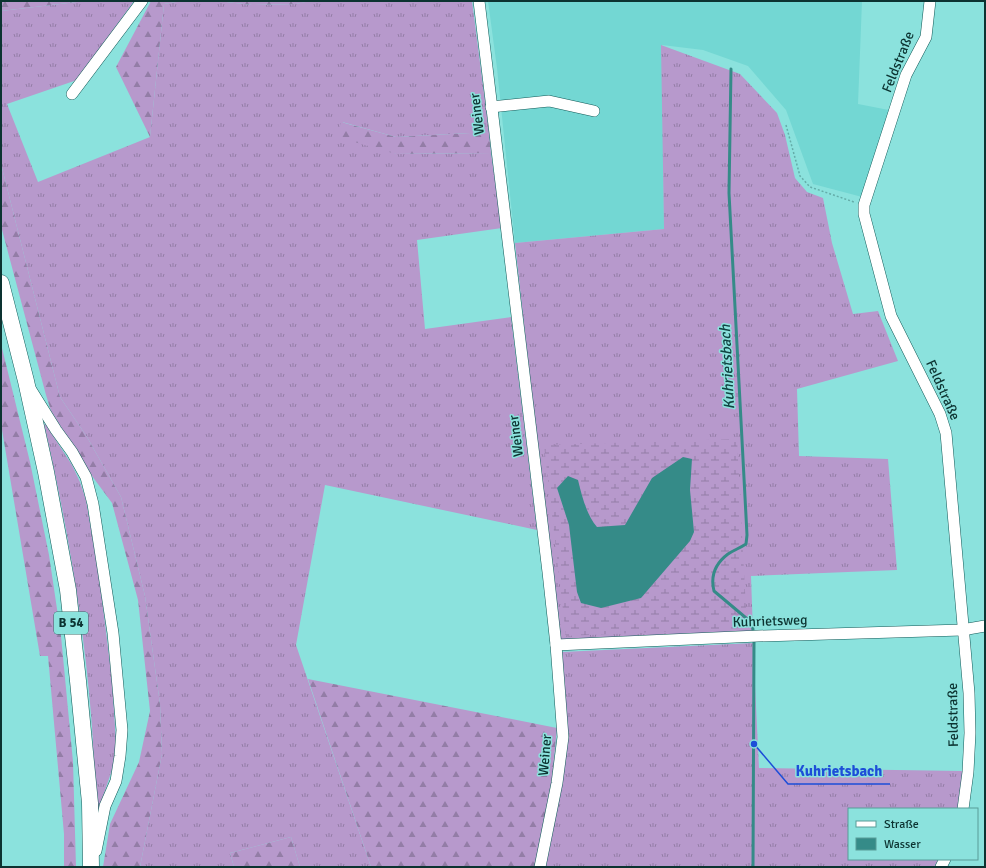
<svg xmlns="http://www.w3.org/2000/svg" width="986" height="868" viewBox="0 0 986 868" font-family="Signika,sans-serif">
  <style>
    .built { fill: #73d7d3 }
    .grass { fill: url(#grass-tufts) }
    .forest { fill: url(#forest-firs) }
    .wetland { fill: url(#wetland-marsh); fill-rule: evenodd }
    .water { fill: #358b88 }
    .lines { fill: none; stroke-linecap: round; stroke-linejoin: round }
    .stream { stroke: #358b88; stroke-width: 3 }
    .minor-casing { stroke: #115a58; stroke-width: 12 }
    .highway-casing { stroke: #115a58; stroke-width: 17 }
    .path { stroke: #65ada9; stroke-width: 1.5; stroke-dasharray: 2 2; stroke-linecap: butt }
    .minor { stroke: #fff; stroke-width: 11 }
    .highway { stroke: #fff; stroke-width: 16 }
    .labels { text-anchor: middle; dominant-baseline: central; stroke-width: 3; stroke-linejoin: round; paint-order: stroke }
    .shield { fill: #8be2dd; stroke: #326865; stroke-width: 1 }
    .shield-label { font-size: 13px; font-weight: bold; fill: #0c3331 }
    .street-label { font-size: 14px; fill: #0c3331; stroke: #8be2dd }
    .water-label { font-size: 15px; font-style: italic; fill: #114442; stroke: #8be2dd }
    .leader { fill: none; stroke: #1d4ed8; stroke-width: 1.5 }
    .callout-dot { fill: #1d4ed8; stroke: #8be2dd; stroke-width: 1.5 }
    .callout-label { font-size: 15px; text-anchor: middle; font-weight: bold; fill: #1d4ed8; stroke: #8be2dd; stroke-width: 3; stroke-linejoin: round; paint-order: stroke }
  </style>
  <defs>
    <pattern id="grass-tufts" width="24" height="20" patternUnits="userSpaceOnUse"><rect width="24" height="20" fill="#b799cc"/><path d="M3 7l-1-3M5 7V3M7 7l1-3M15 17l-1-3M17 17v-4M19 17l1-3" fill="none" stroke="#937da6"/></pattern>
    <pattern id="forest-firs" width="22" height="20" patternUnits="userSpaceOnUse"><rect width="22" height="20" fill="#b799cc"/><path d="M5 1l3.5 6h-7zM16 11l3.5 6h-7z" fill="#937da6"/></pattern>
    <pattern id="wetland-marsh" width="20" height="14" patternUnits="userSpaceOnUse"><rect width="20" height="14" fill="#b799cc"/><path d="M1 5h8M5 5V1M11 12h8M15 12V8" fill="none" stroke="#937da6"/></pattern>
  </defs>
  <rect width="100%" height="100%" fill="#8be2dd"/>
  <polygon class="built" points="488,1 862,1 858,104 894,111 866,198 813,184 786,110 748,66 703,50 662,45 664,229 515,243 497,68"/>
  <g class="grass">
    <polygon points="85,1 134,1 77,80 7,104 38,182 150,137 164,4 182,1 218,1 252,5 296,4 310,1 472,1 489,132 396,137 342,122 396,154 491,153 502,228 417,240 425,329 511,317 537,530 325,485 296,645 371,867 300,867 291,837 230,853 234,867 140,867 162,754 160,704 145,596 121,497 87,437 60,397 1,164 1,11"/>
    <polygon points="661,45 740,74 777,113 785,135 795,178 807,192 823,198 832,243 853,314 878,311 898,361 797,389 799,456 888,459 897,570 751,576 753,633 559,642 515,243 664,229"/>
    <path d="M44,424L46,425L72,465L80,482L86,500L99,575L112,680L116,742L113,767L96,817C94,782 94,748 91,714C83,617 66,519 44,424Z"/>
    <polygon points="753,643 759,768 963,771 958,809 849,809 849,859 939,859 934,867 545,867 563,780 562,652"/>
  </g>
  <g class="forest">
    <polygon points="1,1 85,1 1,11"/>
    <polygon points="151,1 182,1 164,4 150,137 116,67"/>
    <polygon points="218,1 312,1 296,4 252,5"/>
    <polygon points="341,122 396,137 489,132 491,153 396,154 337,137"/>
    <polygon points="1,164 60,397 87,437 121,497 145,596 160,704 162,754 140,867 103,867 110,824 139,762 150,711 138,600 112,503 92,476 79,454 67,437 51,411 46,395 1,226"/>
    <polygon points="1,344 30,462 49,555 61,636 73,762 76,867 64,867 64,834 48,656 40,656 1,424"/>
    <polygon points="308,679 557,728 552,780 535,867 371,867"/>
    <polygon points="291,837 300,867 234,867 230,853"/>
  </g>
  <path class="wetland" d="M737,439L747,628L566,636L544,445ZM692,460L690,490L694,532L690,541L641,598L577,592L569,525L557,488L578,480C582,496 586,514 597,527L625,525L652,478Z"/>
  <path class="water" d="M683,457L692,459L690,490L694,532L690,541L641,598L601,608L581,603L577,592L569,525L557,488L568,476L578,480C582,496 586,514 597,527L625,525L652,478Z"/>
  <g class="lines">
    <g class="stream">
      <path d="M731,69L729,193L747,535L746,544C740,548 734,550 728,554C716,563 710,575 714,591L752,623L753,630"/>
      <polyline points="753,867 754,640"/>
    </g>
    <g class="minor-casing">
      <g id="minor">
        <polyline points="479,1 548,572 556,645 563,737 557,783 540,867"/>
        <polyline points="930,1 926,37 906,75 864,205 864,214 891,316 940,414 946,433 969,693 970,733 968,772 963,809"/>
        <polyline points="72,94 142,1"/>
        <polyline points="491,107 549,101 594,111"/>
        <polyline points="31,390 56,430 72,452 86,477 93,504 113,633 122,730 120,756 116,781 105,806 96,851"/>
        <polyline points="556,645 758,636 962,630 985,626"/>
        <polyline points="941,867 945,859"/>
      </g>
    </g>
    <g class="highway-casing">
      <polyline id="highway" points="1,283 26,381 46,472 68,590 78,681 90,803 91,867"/>
    </g>
    <polyline class="path" points="786,125 800,176 810,187 854,202"/>
    <use href="#minor" class="minor"/>
    <use href="#highway" class="highway"/>
  </g>
  <g class="labels">
    <rect class="shield" x="54" y="612" width="34" height="22" rx="3"/>
    <g class="shield-label">
      <text x="71" y="623">B 54</text>
    </g>
    <g class="street-label">
      <text transform="translate(898 62) rotate(-68)">Feldstraße</text>
      <text transform="translate(477 114) rotate(-97)">Weiner</text>
      <text transform="translate(943 390) rotate(66)">Feldstraße</text>
      <text transform="translate(516 436) rotate(-97)">Weiner</text>
      <text transform="translate(770 621) rotate(-2)">Kuhrietsweg</text>
      <text transform="translate(953 715) rotate(-91)">Feldstraße</text>
      <text transform="translate(545 755) rotate(-85)">Weiner</text>
    </g>
    <g class="water-label">
      <text transform="translate(727 367) rotate(-93)">Kuhrietsbach</text>
    </g>
  </g>
  <path class="leader" d="M754 744L788 784H890"/>
  <circle class="callout-dot" cx="754" cy="744" r="4"/>
  <g class="callout-label">
    <text x="839" y="776">Kuhrietsbach</text>
  </g>
  <rect width="986" height="868" fill="none" stroke="#0c3331" stroke-width="4"/>
  <rect x="848" y="808" width="130" height="52" fill="#8be2dd" stroke="#589c98"/>
  <rect x="856" y="821" width="20" height="6" fill="#ffffff" stroke="#589c98"/>
  <text x="884" y="828" font-size="12" fill="#0c3331">Straße</text>
  <rect x="856" y="838" width="20" height="12" fill="#358b88" stroke="#589c98"/>
  <text x="884" y="848" font-size="12" fill="#0c3331">Wasser</text>
</svg>
